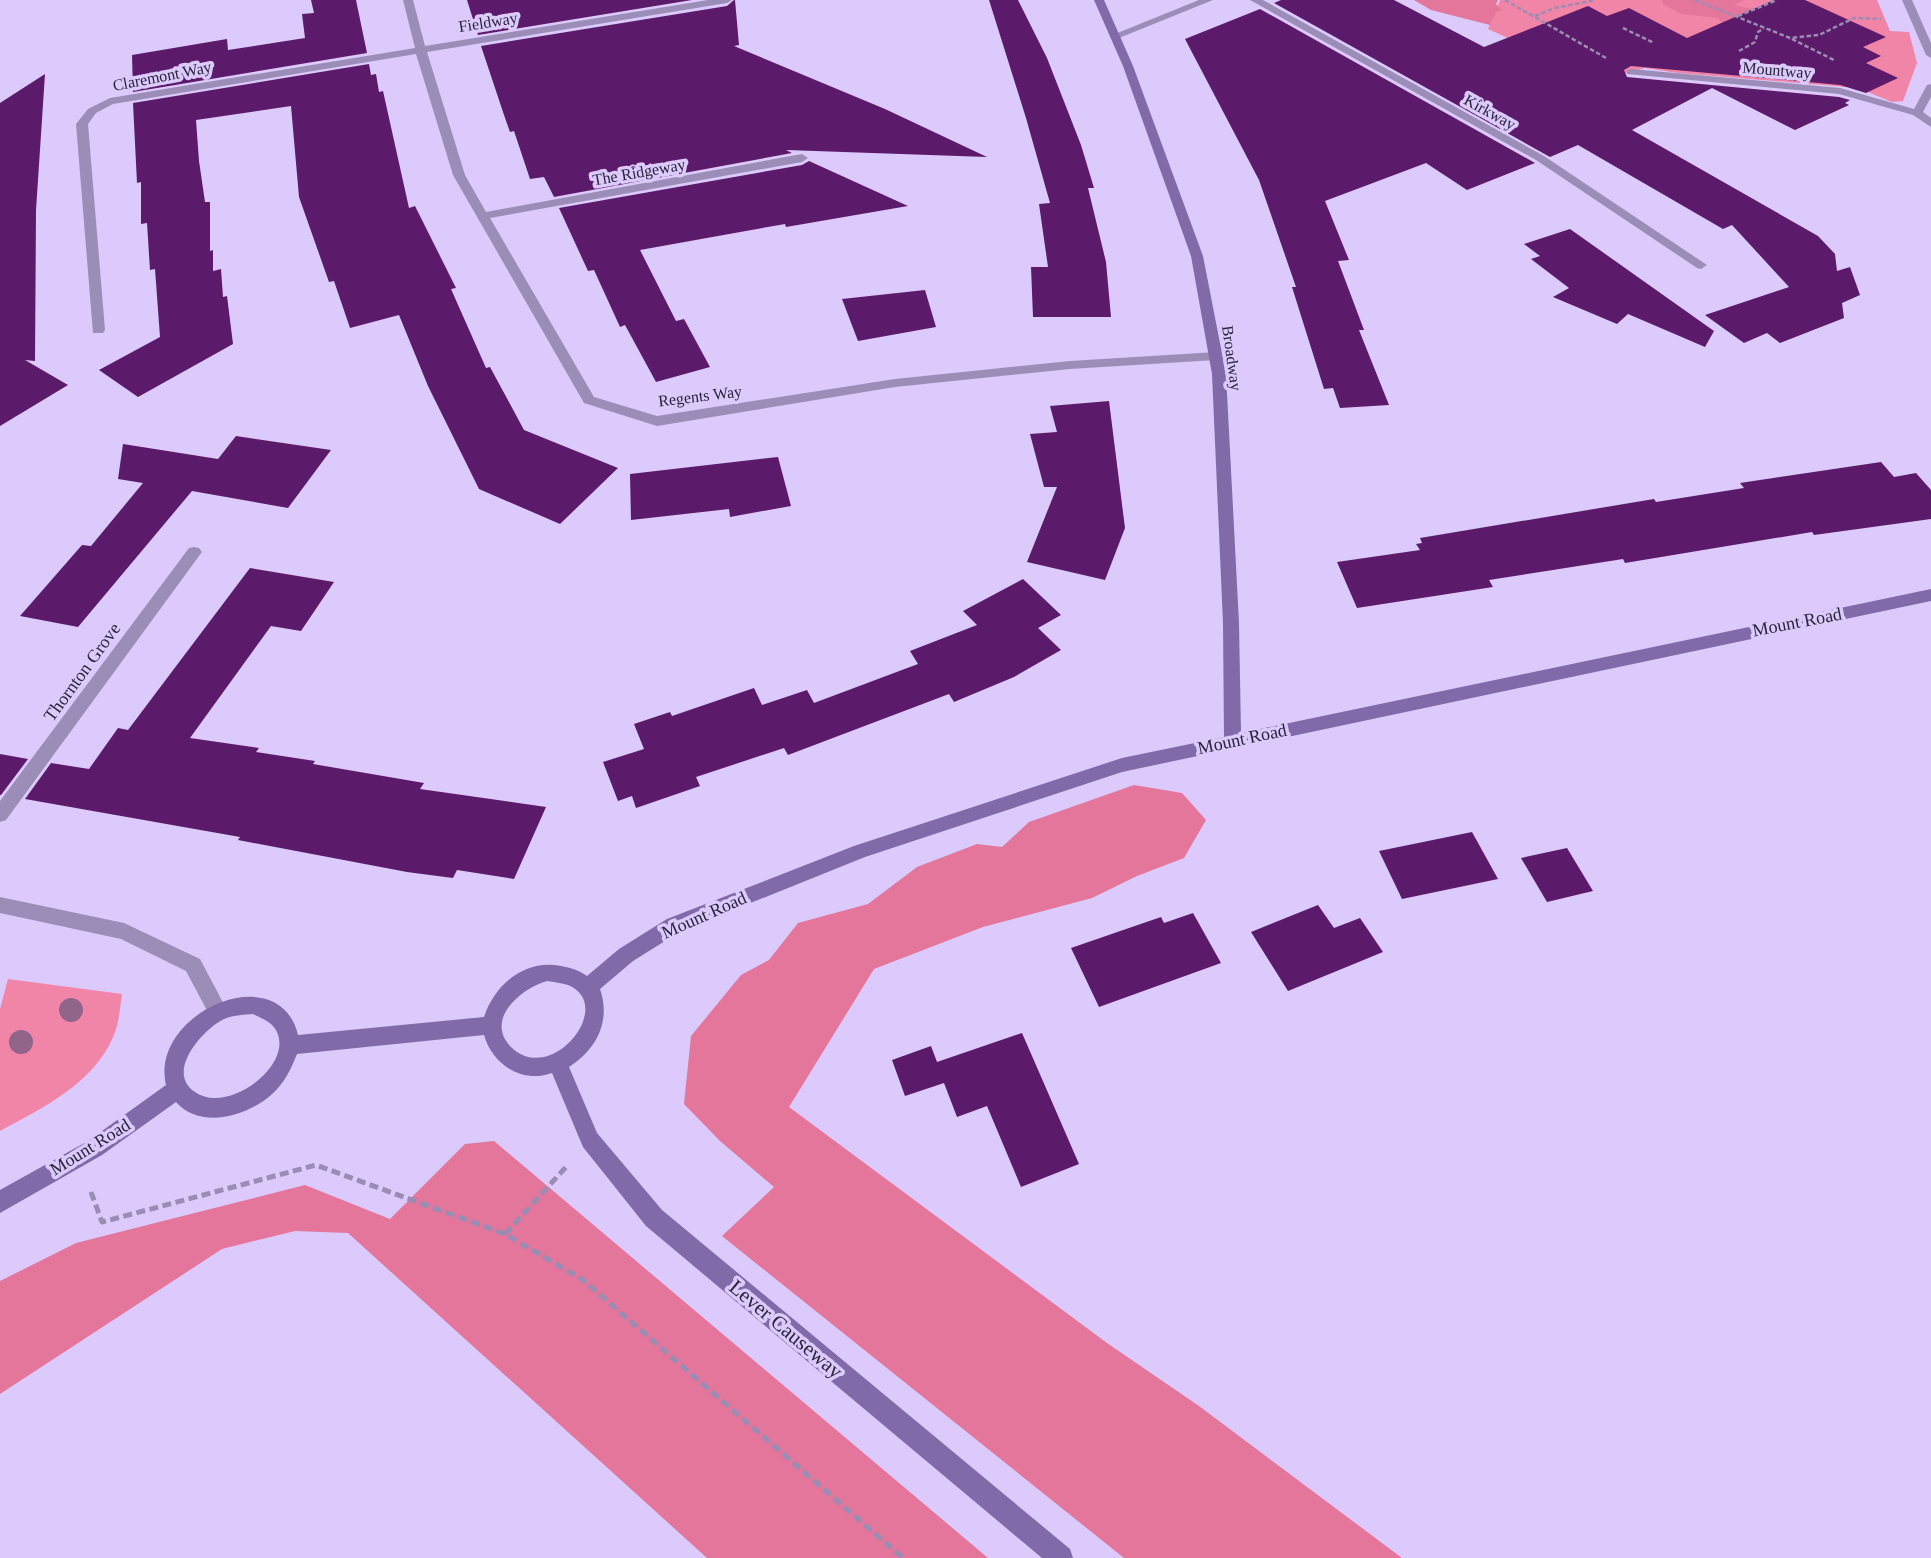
<svg xmlns="http://www.w3.org/2000/svg" width="1931" height="1558" viewBox="0 0 1931 1558" font-family="'Times New Roman',serif">
  <style>
    .green { fill: #f185a8 }
    .forest { fill: #e4769b }
    .building { fill: #5c1a6a }
    .lines { fill: none; stroke-linecap: round; stroke-linejoin: round }
    .path-far1 { stroke: #9a8cb3; stroke-width: 2.5; stroke-dasharray: 4.5 2.5; stroke-linecap: butt }
    .path { stroke: #9a8cb3; stroke-width: 5; stroke-dasharray: 9 4.5; stroke-linecap: butt }
    .street { fill: #9c8db8; fill-rule: evenodd }
    .secondary { fill: #806aa8; fill-rule: evenodd }
    .tree { fill: #91648a }
    .labels { text-anchor: middle; dominant-baseline: central; stroke-width: 7; stroke-linejoin: round; paint-order: stroke }
    .far-street-label { font-size: 16px; fill: #2b233a; stroke: #dbcafb }
    .street-label { font-size: 18px; fill: #2b233a; stroke: #dbcafb }
    .near-street-label { font-size: 21px; fill: #2b233a; stroke: #dbcafb }
  </style>
  <rect width="100%" height="100%" fill="#dbcafb"/>
  <g class="green">
    <polygon points="1500,0 1877,0 1890,31 1909,32 1917,63 1903,101 1892,102 1858,88 1678,73 1645,68 1601,80 1488,29"/>
    <path d="M8,979L122,994C120,1007 119,1025 113,1037C94,1083 41,1109 0,1131V1009Z"/>
  </g>
  <g class="forest">
    <polygon points="1414,0 1498,0 1496,4 1502,10 1496,12 1490,25 1431,10"/>
    <polygon points="1662,0 1745,0 1734,5 1767,12 1726,27 1718,18 1681,14 1663,4"/>
    <polygon points="1134,785 1182,793 1206,820 1184,858 1137,876 1092,898 983,927 874,969 789,1107 1107,1343 1199,1406 1402,1558 1124,1558 722,1236 774,1187 720,1141 684,1104 691,1036 741,975 769,960 798,923 868,904 917,867 977,844 1002,847 1029,822"/>
    <polygon points="494,1141 988,1558 707,1558 348,1233 295,1231 222,1249 0,1394 0,1281 76,1243 305,1185 390,1219 465,1144"/>
  </g>
  <g class="building">
    <polygon points="311,0 356,0 367,53 133,92 132,55 227,39 228,50 305,38 302,14 314,13"/>
    <polygon points="467,0 692,0 478,35"/>
    <polygon points="734,0 735,0 739,45 734,46 885,109 987,157 786,150 792,153 554,197 544,177 530,179 514,131 510,132 504,115 481,46 727,6"/>
    <polygon points="989,0 1018,0 1047,58 1081,145 1094,188 1088,188 1106,262 1111,317 1033,317 1031,267 1048,267 1039,204 1050,203 1026,118"/>
    <polygon points="1281,0 1394,0 1484,47 1588,6 1607,16 1629,8 1687,38 1774,0 1805,0 1886,37 1863,47 1881,56 1866,63 1898,78 1866,93 1840,85 1631,66 1624,70 1627,77 1839,97 1850,100 1845,103 1849,105 1795,130 1712,88 1632,130 1818,236 1835,254 1837,271 1850,267 1860,295 1842,303 1844,318 1780,343 1767,333 1744,343 1705,315 1789,287 1732,225 1723,229 1578,145 1550,157 1274,3"/>
    <polygon points="1260,9 1535,163 1467,190 1426,163 1325,201 1349,260 1338,261 1364,330 1359,330 1389,405 1340,408 1333,388 1324,389 1292,287 1296,287 1259,180 1185,39"/>
    <polygon points="369,64 371,75 376,74 379,92 383,91 409,208 415,206 456,288 451,289 486,368 490,367 524,430 618,468 560,524 479,489 428,386 399,315 350,328 334,281 329,282 299,197 291,106 196,120 199,161 205,202 210,202 210,251 213,250 213,271 221,269 223,297 227,296 233,344 138,397 99,370 160,337 155,269 150,270 147,223 141,224 141,182 137,183 133,103"/>
    <polygon points="45,74 36,210 35,361 25,360 68,385 0,426 0,103"/>
    <polygon points="809,161 908,206 786,227 785,224 640,250 676,321 684,319 710,367 656,382 625,325 620,327 594,270 588,271 559,208 802,165"/>
    <polygon points="1570,229 1714,331 1705,347 1628,314 1617,324 1553,297 1569,288 1531,259 1540,256 1524,244"/>
    <polygon points="925,290 936,327 858,341 842,299"/>
    <polygon points="1109,401 1125,528 1105,580 1027,562 1057,487 1044,487 1030,434 1057,432 1050,406"/>
    <polygon points="236,436 331,450 288,508 192,491 78,627 20,616 82,545 91,546 143,483 118,479 123,444 218,459"/>
    <polygon points="778,457 791,506 730,517 729,509 631,520 630,474"/>
    <polygon points="1881,462 1894,477 1916,473 1931,490 1931,519 1814,535 1812,532 1625,563 1623,559 1489,580 1493,587 1357,608 1337,562 1420,550 1416,544 1422,543 1420,538 1654,499 1656,502 1744,488 1740,483"/>
    <polygon points="250,568 334,582 301,631 271,626 190,738 259,748 256,752 315,761 313,764 424,783 420,789 546,807 514,879 457,870 453,878 407,872 238,840 240,837 25,799 51,763 89,769 118,728 128,730"/>
    <polygon points="1023,579 1061,615 1038,628 1061,650 1014,677 954,702 949,694 788,755 784,748 696,777 700,786 636,808 632,796 618,801 603,762 644,749 634,724 670,712 672,716 754,688 762,705 807,690 814,703 918,664 910,651 977,625 963,611"/>
    <polygon points="0,754 28,759 1,795 0,795"/>
    <polygon points="1472,832 1498,879 1402,899 1379,851"/>
    <polygon points="1567,848 1593,891 1547,902 1521,858"/>
    <polygon points="1318,905 1334,928 1360,918 1383,952 1288,991 1251,932"/>
    <polygon points="1193,913 1221,963 1099,1007 1071,948 1161,917 1164,923"/>
    <polygon points="1022,1033 1079,1164 1021,1187 987,1106 957,1117 944,1083 905,1096 892,1060 931,1046 937,1062"/>
  </g>
  <g class="lines">
    <g class="path-far1">
      <polyline points="1505,0 1606,58"/>
      <polyline points="1695,0 1790,38 1819,35 1854,18 1881,19"/>
      <polyline points="1535,16 1555,8 1595,0"/>
      <polyline points="1738,16 1777,0"/>
      <polyline points="1623,28 1654,43"/>
      <polyline points="1792,39 1834,60"/>
      <polyline points="1739,51 1755,42 1758,32 1764,28"/>
    </g>
    <g class="path">
      <polyline points="91,1192 102,1222 316,1165 505,1234 583,1280 903,1558"/>
      <polyline points="505,1234 566,1167"/>
    </g>
    <g class="street">
      <polygon points="403,0 413,0 425,46 708,0 732,0 727,3 427,52 465,175 486,212 802,154 808,158 802,162 490,218 594,397 657,416 895,379 1070,361 1216,352 1223,356 1216,360 1070,369 895,387 657,426 584,403 453,175 416,54 113,104 96,113 88,124 105,330 103,333 93,333 76,124 88,109 110,98 415,48"/>
      <polygon points="1199,0 1213,0 1119,38 1110,36"/>
      <polygon points="1250,0 1263,0 1544,156 1707,265 1701,269 1697,268 1536,160"/>
      <polygon points="1902,0 1912,0 1931,43 1931,58 1926,55"/>
      <polygon points="1631,69 1840,88 1914,109 1927,85 1931,84 1931,97 1923,112 1931,118 1931,127 1913,115 1839,94 1627,74 1627,70"/>
      <polygon points="194,547 199,548 202,552 199,556 6,820 0,822 0,801 189,548"/>
      <polygon points="0,897 124,923 200,959 228,1012 225,1018 218,1021 211,1018 186,971 121,939 0,913"/>
    </g>
    <path class="secondary" d="M1094,0H1104L1133,66L1203,256L1226,374L1239,623L1241,733L1931,589V601L1122,772L865,857L681,931L633,961L600,989C611,1021 597,1049 569,1067L597,1133L662,1210L1070,1549L1073,1558H1042L646,1226L583,1147L552,1073C522,1084 492,1064 484,1035L297,1054C291,1069 284,1084 271,1095C247,1116 201,1130 176,1102L102,1155L0,1213V1190L88,1141L166,1085C149,1013 279,956 298,1035L484,1017C495,984 525,959 561,966C571,968 579,970 587,976L619,949L667,919L854,846L1122,758L1224,737L1223,623L1212,374L1191,256L1123,66ZM547,981C554,982 562,983 568,985C617,1005 551,1087 511,1047C484,1020 521,988 547,981ZM253,1014C259,1017 267,1020 272,1025C303,1058 230,1117 195,1092C165,1072 202,1031 222,1020C231,1015 243,1015 253,1014Z"/>
  </g>
  <g class="tree">
    <circle cx="71" cy="1010" r="12"/>
    <circle cx="21" cy="1042" r="12"/>
  </g>
  <g class="labels">
    <g class="far-street-label">
      <text transform="translate(488 22) rotate(-9)">Fieldway</text>
      <text transform="translate(1777 70) rotate(5)">Mountway</text>
      <text transform="translate(162 76) rotate(-11)">Claremont Way</text>
      <text transform="translate(1490 112) rotate(29)">Kirkway</text>
      <text transform="translate(639 172) rotate(-10)">The Ridgeway</text>
      <text transform="translate(1232 358) rotate(82)">Broadway</text>
      <text transform="translate(700 396) rotate(-7)">Regents Way</text>
    </g>
    <g class="street-label">
      <text transform="translate(1797 622) rotate(-11)">Mount Road</text>
      <text transform="translate(82 672) rotate(-54)">Thornton Grove</text>
      <text transform="translate(1242 739) rotate(-12)">Mount Road</text>
      <text transform="translate(704 915) rotate(-24)">Mount Road</text>
      <text transform="translate(90 1147) rotate(-32)">Mount Road</text>
    </g>
    <g class="near-street-label">
      <text transform="translate(786 1329) rotate(40)">Lever Causeway</text>
    </g>
  </g>
</svg>
